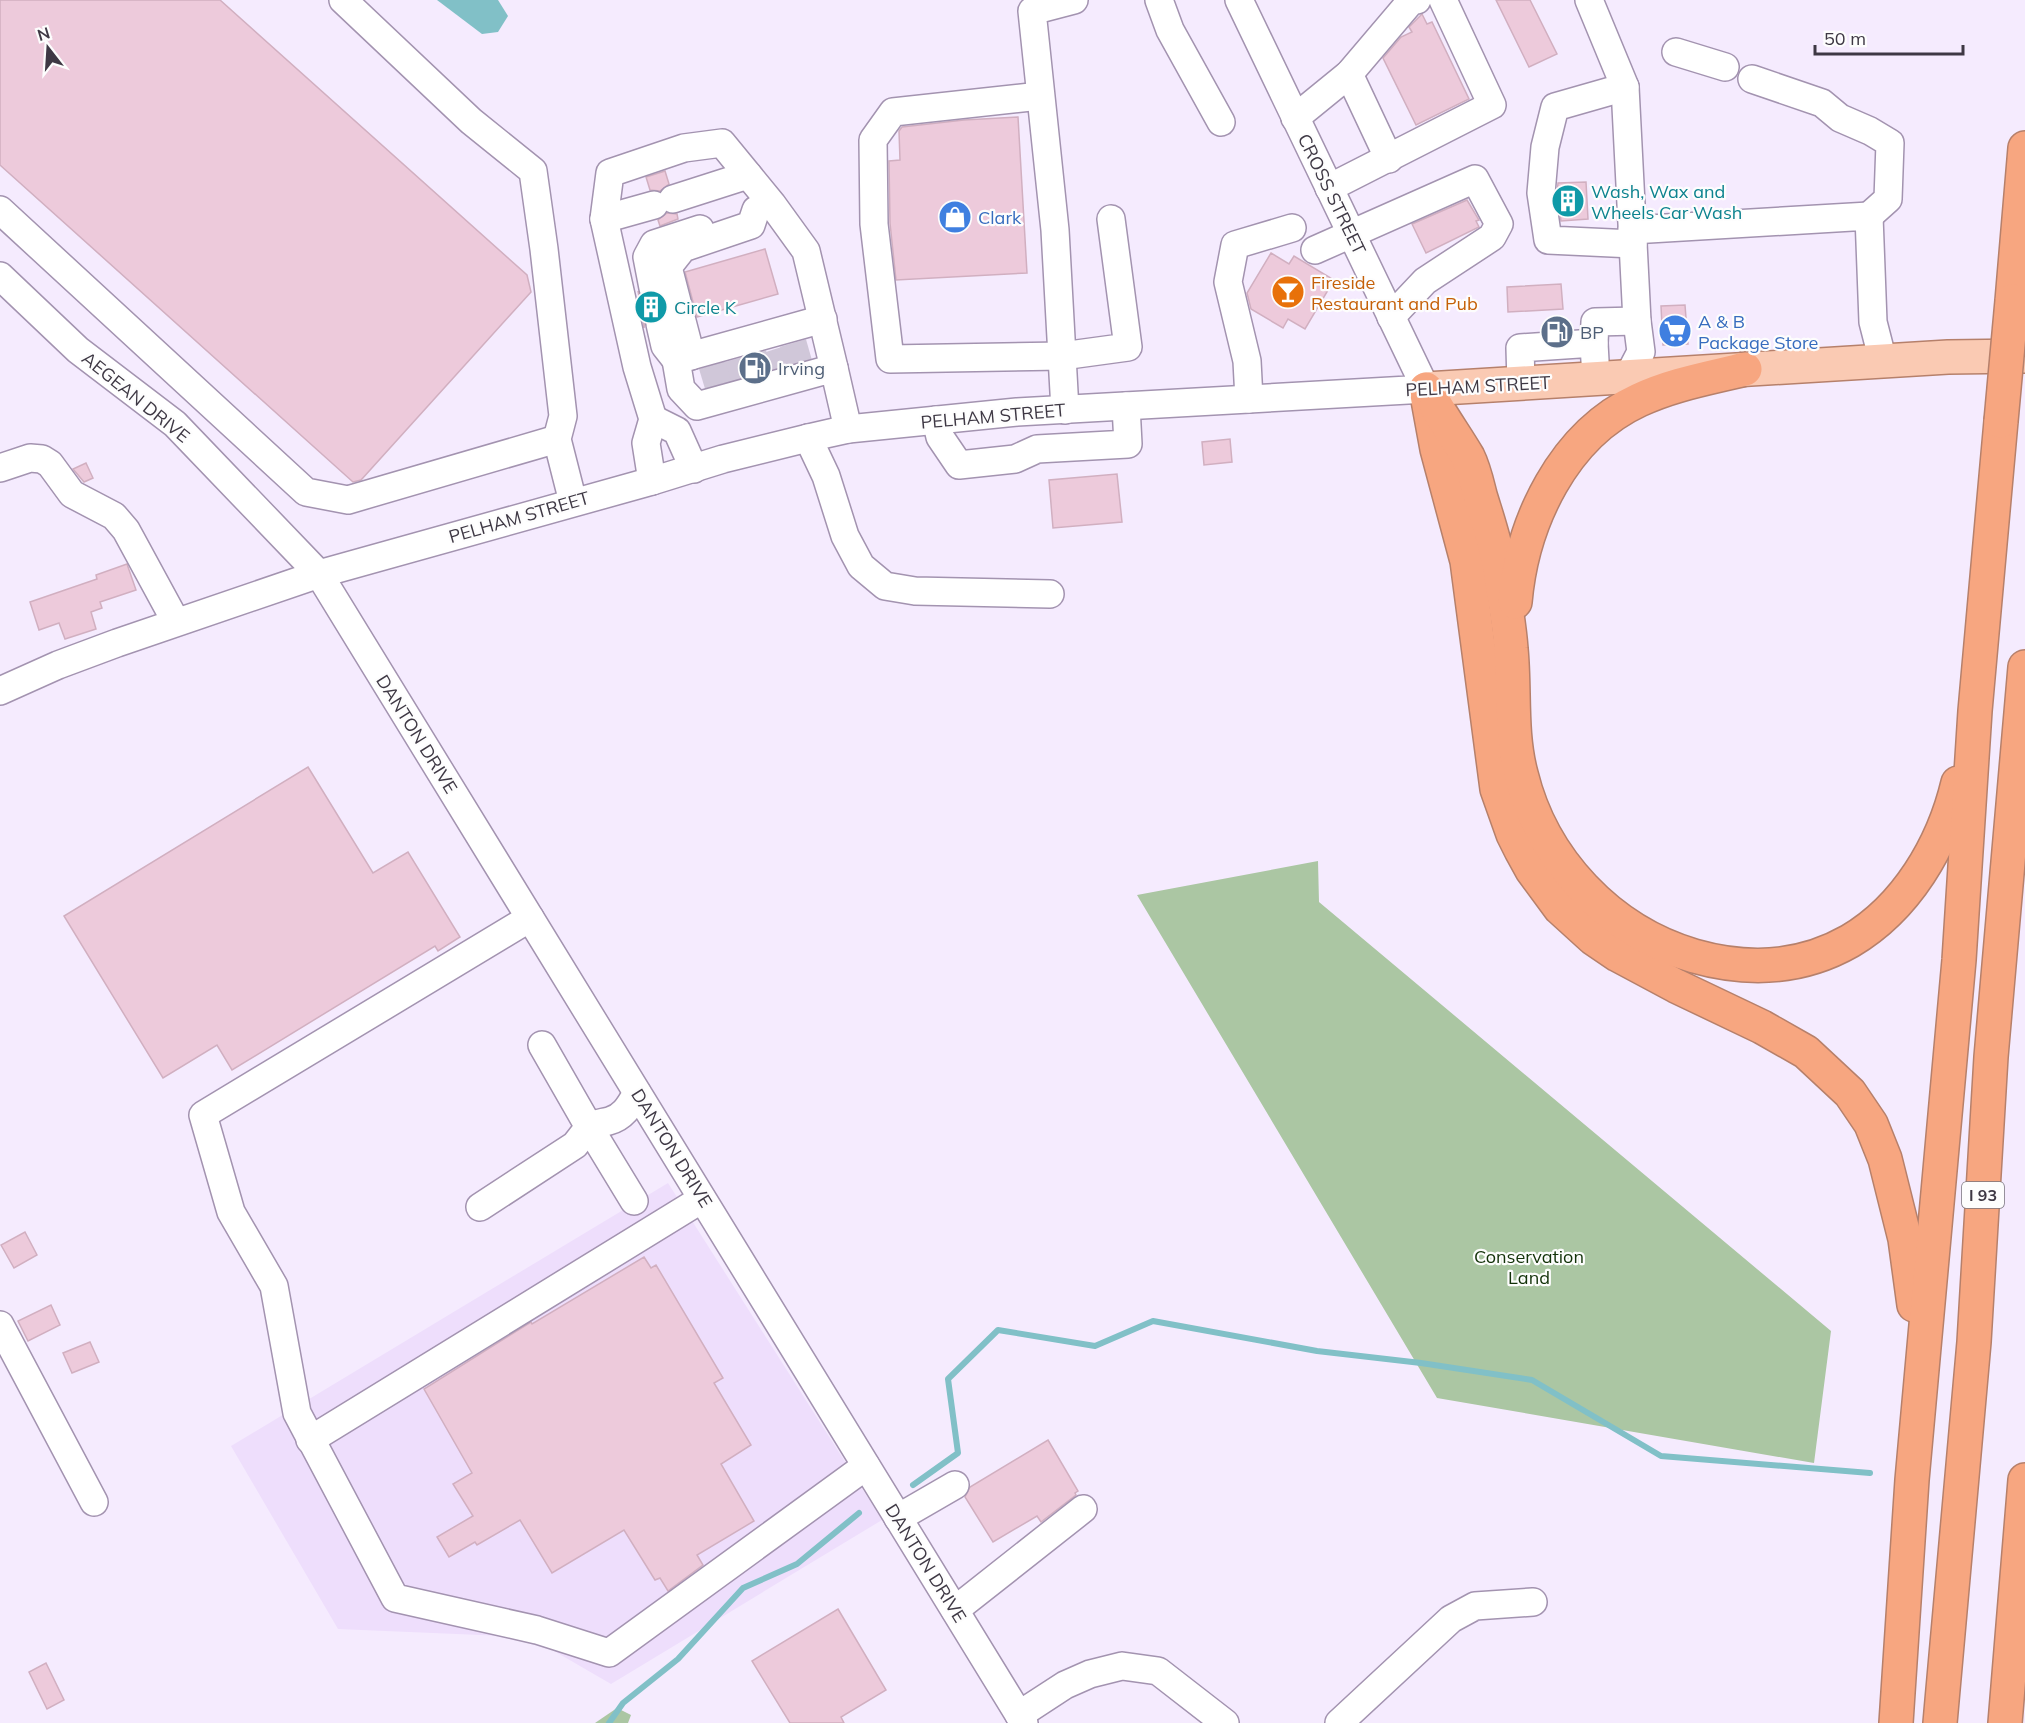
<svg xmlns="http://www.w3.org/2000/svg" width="2025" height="1723" viewBox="0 0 2025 1723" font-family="Mulish,sans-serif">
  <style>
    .built { fill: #eedefc }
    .green { fill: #abc6a3 }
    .water { fill: #81c0c7 }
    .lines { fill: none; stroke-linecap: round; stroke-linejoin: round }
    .stream { stroke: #81c0c7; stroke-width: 6 }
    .building { fill: #edcadb; stroke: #d1afc0; stroke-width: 1.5 }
    .minor-tunnel { stroke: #d0c7d9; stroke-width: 27; stroke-dasharray: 27 14; stroke-linecap: butt }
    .minor-casing { stroke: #a393b0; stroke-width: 30 }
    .major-casing { stroke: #b6806b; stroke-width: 36 }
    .highway-casing { stroke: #b6806b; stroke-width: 36 }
    .minor { stroke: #fff; stroke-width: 27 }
    .major { stroke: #facab3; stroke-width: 33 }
    .highway { stroke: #f7a680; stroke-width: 33 }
    .highway-bridge-casing { stroke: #b6806b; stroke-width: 36; stroke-linecap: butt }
    .highway-bridge { stroke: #f7a680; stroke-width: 33 }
    .labels { text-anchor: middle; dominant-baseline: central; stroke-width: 4.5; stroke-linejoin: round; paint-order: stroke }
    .shield { fill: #fdfdfd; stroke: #77737c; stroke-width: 1.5 }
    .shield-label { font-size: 16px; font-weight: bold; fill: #3e3844 }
    .culture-label { font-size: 18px; fill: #0d838f; stroke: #fdfdfd; text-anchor: start }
    .street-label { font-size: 18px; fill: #3e3844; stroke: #fdfdfd }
    .shop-label { font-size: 18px; fill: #366cbe; stroke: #fdfdfd; text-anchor: start }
    .food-label { font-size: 18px; fill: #c56008; stroke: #fdfdfd; text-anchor: start }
    .service-label { font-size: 18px; fill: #4e5e75; stroke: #fdfdfd; text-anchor: start }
    .park-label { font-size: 18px; fill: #123208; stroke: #fdfdfd }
  </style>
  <rect width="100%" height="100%" fill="#f5ebfe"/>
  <polygon class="built" points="668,1183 882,1520 611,1684 530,1637 338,1629 231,1446"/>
  <g class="green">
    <polygon points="1318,861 1319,902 1831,1331 1814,1463 1437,1398 1137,895"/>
    <polygon points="617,1708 631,1715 628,1723 595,1723"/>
  </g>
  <polygon class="water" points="437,0 498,0 508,16 498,32 482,34"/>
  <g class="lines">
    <g class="stream">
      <polyline points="913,1485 958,1453 948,1379 998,1330 1095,1346 1153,1321 1317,1351 1421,1363 1532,1380 1661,1456 1870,1473"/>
      <polyline points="609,1723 623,1703 678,1659 743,1588 797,1564 859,1513"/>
    </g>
  </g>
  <g class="building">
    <polygon points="0,0 220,0 527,275 531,292 361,480 353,482 0,165"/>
    <polygon points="1496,0 1530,0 1557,54 1529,67"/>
    <polygon points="1422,14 1427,24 1432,22 1469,99 1416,125 1383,58 1401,37 1412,32 1409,27"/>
    <polygon points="1018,117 1027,273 896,280 890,223 889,161 900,160 899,131 902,127 964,120"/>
    <polygon points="665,171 669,184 660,191 650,190 646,177"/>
    <polygon points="1586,182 1588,219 1561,221 1557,193 1558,183"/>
    <polygon points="1467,200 1479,220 1476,221 1479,227 1426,253 1412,224"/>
    <polygon points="667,213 677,214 678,219 660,226 658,220"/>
    <polygon points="765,249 778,294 697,317 685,272"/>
    <polygon points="1271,253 1289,264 1294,256 1334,280 1305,329 1288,319 1283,328 1251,309 1247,293"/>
    <polygon points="1561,284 1563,309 1508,312 1507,287"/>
    <polygon points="638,291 641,298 647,303 655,303 661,301 663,309 656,309 649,313 645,320 644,328"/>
    <polygon points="1685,305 1688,344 1663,345 1661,306"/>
    <polygon points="1230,439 1232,462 1204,465 1202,442"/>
    <polygon points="86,463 93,478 84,482 73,469"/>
    <polygon points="1117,474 1122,522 1053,528 1049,480"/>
    <polygon points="127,564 136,590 100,602 102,608 91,612 96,629 65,639 59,623 39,630 30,602 97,579 96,575"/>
    <polygon points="308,767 373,873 408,852 460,937 438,951 435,946 232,1070 217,1045 163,1078 64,916"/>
    <polygon points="25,1232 37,1255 14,1268 1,1245"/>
    <polygon points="644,1257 651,1268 656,1265 723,1378 714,1383 751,1445 721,1464 754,1521 697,1555 703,1565 668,1591 660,1578 655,1580 624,1530 552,1573 520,1520 477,1545 475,1542 449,1557 437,1537 473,1516 453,1484 472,1473 424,1389 531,1322 532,1324"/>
    <polygon points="51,1305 60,1325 28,1341 18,1321"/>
    <polygon points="90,1342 99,1362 72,1373 63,1353"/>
    <polygon points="1048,1440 1078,1491 1075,1493 1076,1495 1041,1522 1037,1516 993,1542 965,1497 970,1487"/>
    <polygon points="838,1609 886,1690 841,1717 844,1723 790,1723 752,1661"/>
    <polygon points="46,1663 64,1700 47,1709 29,1672"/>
  </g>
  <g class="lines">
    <g class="minor-tunnel">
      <polyline points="653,288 660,324"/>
      <polyline points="793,343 799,364"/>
      <polyline points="772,350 778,369"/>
      <polyline points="753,354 759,375"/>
      <polyline points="732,360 738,381"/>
      <polyline points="712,365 718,385"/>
    </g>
    <g class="minor-casing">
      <g id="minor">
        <polyline points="343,0 471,121 533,171 544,249 563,416 557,439 573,502"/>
        <polyline points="1159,0 1170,30 1221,122"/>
        <polyline points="1589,0 1625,87 1637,321 1641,352 1628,377"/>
        <polyline points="1676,52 1725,67"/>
        <polyline points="1349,74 1389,159"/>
        <polyline points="1752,79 1822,103 1840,118 1870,131 1890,143 1888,199 1869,216"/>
        <polyline points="1625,87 1555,107 1545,147 1541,193 1548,240 1633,244"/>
        <polyline points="1040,96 893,112 873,140 874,224 890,359 1062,356 1128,347 1111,219"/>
        <polyline points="1295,118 1349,74 1411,1 1417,0"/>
        <polyline points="1329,188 1492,105 1443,0"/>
        <polyline points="673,199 748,175"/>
        <polyline points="0,210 306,492 348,500 557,439"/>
        <polyline points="604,219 654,205"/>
        <polyline points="1632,230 1869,216 1873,322 1883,361"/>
        <polyline points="1315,250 1475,179 1499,224 1492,237 1425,281 1391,317"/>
        <polyline points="0,276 78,350 175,424 319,574 1024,1723"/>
        <polyline points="653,288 647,257 654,244 700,229"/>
        <polyline points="823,319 676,360 681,389 697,406 834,368 848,429"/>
        <polyline points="660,324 665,346 676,360"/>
        <polyline points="1594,343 1595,322 1637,321"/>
        <polyline points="691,356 668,267 683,248 751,225 756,210"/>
        <polyline points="1521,383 1520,348 1594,343 1596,379"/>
        <polyline points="1249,399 1247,361 1228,282 1235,245 1292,228"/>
        <polyline points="1065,410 1055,230 1032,11 1074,0"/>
        <polyline points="653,419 677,431 694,469"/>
        <polyline points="936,420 940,437 959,465 1015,459 1037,449 1128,444 1126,406"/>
        <polyline points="808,438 826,476 845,536 861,566 885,586 915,591 1050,594"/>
        <polyline points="0,468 30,458 42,459 50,464 72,494 114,516 126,530 176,622"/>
        <polyline points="652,481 646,443 653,419 637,367 604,219 610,173 684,148 722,143 772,204 806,251 834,368"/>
        <polyline points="0,691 58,665 117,643 319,574 652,481 723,459 808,438 848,429 1017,412 1426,389 1239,0"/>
        <polyline points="530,918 203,1115 231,1212 274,1286 297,1413 395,1598 537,1630 609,1653 866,1466"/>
        <path d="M634,1201L589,1127C596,1123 601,1123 609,1121C624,1117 630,1105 637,1093"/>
        <polyline points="480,1207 575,1145 589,1127 542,1045"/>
        <polyline points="0,1325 94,1502"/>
        <polyline points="310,1440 702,1199"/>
        <polyline points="898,1518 955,1485"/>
        <polyline points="955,1610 1083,1509"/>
        <polyline points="1019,1715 1065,1685 1090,1674 1122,1666 1158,1671 1225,1723"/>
        <polyline points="1339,1723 1451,1619 1475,1606 1533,1602"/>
      </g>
    </g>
    <g class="major-casing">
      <polyline id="major" points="1426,389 1948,357 2025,356"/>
    </g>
    <g class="highway-casing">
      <g id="highway">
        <polyline points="2012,301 2025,148"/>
        <polyline points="1426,389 1437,449 1467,561 1497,789 1513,834 1521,850 1532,870 1560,908 1593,938 1618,955 1676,986 1762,1027 1806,1052 1850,1093 1871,1124 1885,1159 1905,1239 1914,1305"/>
        <path d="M1436,406C1446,423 1458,440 1468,457C1474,469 1477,483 1480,495C1487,518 1495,541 1499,564C1503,592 1509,620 1511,649C1515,690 1510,733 1521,774C1542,860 1609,931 1694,956C1747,971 1801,969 1850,941C1906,908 1943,846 1958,783"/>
        <path d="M1515,602C1522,522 1563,435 1639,400C1673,384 1709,378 1745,369"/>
        <polyline points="1896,1723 1912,1480 1959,960 1975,711 2001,421"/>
        <polyline points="1940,1723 1974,1342 1991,1057 2025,667"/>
        <polyline points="2005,1723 2025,1480"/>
      </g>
    </g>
    <use href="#minor" class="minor"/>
    <use href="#major" class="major"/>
    <use href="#highway" class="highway"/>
    <g class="highway-bridge-casing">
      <polyline id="highway-bridge" points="2001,421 2012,301"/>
    </g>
    <use href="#highway-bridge" class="highway-bridge"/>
  </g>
  <defs>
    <g id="building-disc" transform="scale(1.725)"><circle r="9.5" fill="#0f9aa8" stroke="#fdfdfd"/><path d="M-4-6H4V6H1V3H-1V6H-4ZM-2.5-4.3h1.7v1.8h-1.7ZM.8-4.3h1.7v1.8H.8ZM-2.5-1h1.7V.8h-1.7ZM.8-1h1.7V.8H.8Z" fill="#fff"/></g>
    <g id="shop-disc" transform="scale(1.725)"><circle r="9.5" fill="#3f7fe0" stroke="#fdfdfd"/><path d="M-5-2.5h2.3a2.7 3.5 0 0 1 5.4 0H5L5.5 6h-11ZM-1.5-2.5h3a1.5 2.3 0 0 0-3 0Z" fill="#fff"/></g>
    <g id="bar-disc" transform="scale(1.725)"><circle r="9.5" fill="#e8710a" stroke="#fdfdfd"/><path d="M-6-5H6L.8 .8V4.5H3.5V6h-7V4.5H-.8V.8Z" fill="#fff"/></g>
    <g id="supermarket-disc" transform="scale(1.725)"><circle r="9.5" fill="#3f7fe0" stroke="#fdfdfd"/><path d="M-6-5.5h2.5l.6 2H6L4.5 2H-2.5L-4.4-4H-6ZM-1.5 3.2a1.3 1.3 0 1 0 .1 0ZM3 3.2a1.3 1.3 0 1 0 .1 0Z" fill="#fff"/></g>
    <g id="fuel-disc" transform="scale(1.725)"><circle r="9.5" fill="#5c6f8a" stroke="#fdfdfd"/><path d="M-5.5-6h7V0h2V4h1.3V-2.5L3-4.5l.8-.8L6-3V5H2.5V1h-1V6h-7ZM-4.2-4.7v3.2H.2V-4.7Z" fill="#fff"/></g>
  </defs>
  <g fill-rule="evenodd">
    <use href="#building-disc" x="1568" y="201"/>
    <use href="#shop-disc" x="955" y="217"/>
    <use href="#bar-disc" x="1288" y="292"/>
    <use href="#building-disc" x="651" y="307"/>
    <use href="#supermarket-disc" x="1675" y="331"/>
    <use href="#fuel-disc" x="1557" y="332"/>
    <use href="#fuel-disc" x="755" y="368"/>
  </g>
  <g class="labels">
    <rect class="shield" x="1962" y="1182" width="42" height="26" rx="4.5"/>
    <g class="shield-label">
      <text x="1983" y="1195">I 93</text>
    </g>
    <g class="culture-label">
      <text x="1591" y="191">Wash, Wax and<tspan x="1591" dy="21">Wheels Car Wash</tspan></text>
      <text x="674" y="307">Circle K</text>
    </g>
    <g class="street-label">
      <text transform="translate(1332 194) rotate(64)">CROSS STREET</text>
      <text transform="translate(1478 386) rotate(-3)">PELHAM STREET</text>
      <text transform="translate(136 397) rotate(39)">AEGEAN DRIVE</text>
      <text transform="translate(993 416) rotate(-5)">PELHAM STREET</text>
      <text transform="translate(519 517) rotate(-16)">PELHAM STREET</text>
      <text transform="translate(417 734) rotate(58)">DANTON DRIVE</text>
      <text transform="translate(672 1148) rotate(58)">DANTON DRIVE</text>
      <text transform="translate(926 1563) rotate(58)">DANTON DRIVE</text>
    </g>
    <g class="shop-label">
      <text x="978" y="217">Clark</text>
      <text x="1698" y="321">A &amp; B<tspan x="1698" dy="21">Package Store</tspan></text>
    </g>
    <g class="food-label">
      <text x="1311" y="282">Fireside<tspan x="1311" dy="21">Restaurant and Pub</tspan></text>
    </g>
    <g class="service-label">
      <text x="1580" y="332">BP</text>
      <text x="778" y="368">Irving</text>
    </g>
    <g class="park-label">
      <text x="1529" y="1256">Conservation<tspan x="1529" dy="21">Land</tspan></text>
    </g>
  </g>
  <g transform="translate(48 48) rotate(343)" stroke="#fdfdfd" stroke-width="4.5" paint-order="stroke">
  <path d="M0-4.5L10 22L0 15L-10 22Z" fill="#3e3844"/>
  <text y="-9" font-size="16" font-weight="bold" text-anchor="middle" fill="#3e3844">N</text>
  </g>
  <path d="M1815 45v9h148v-9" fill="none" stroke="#3e3844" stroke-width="3"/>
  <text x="1824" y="45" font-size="18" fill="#3e3844" stroke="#fdfdfd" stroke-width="4.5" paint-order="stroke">50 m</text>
</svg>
